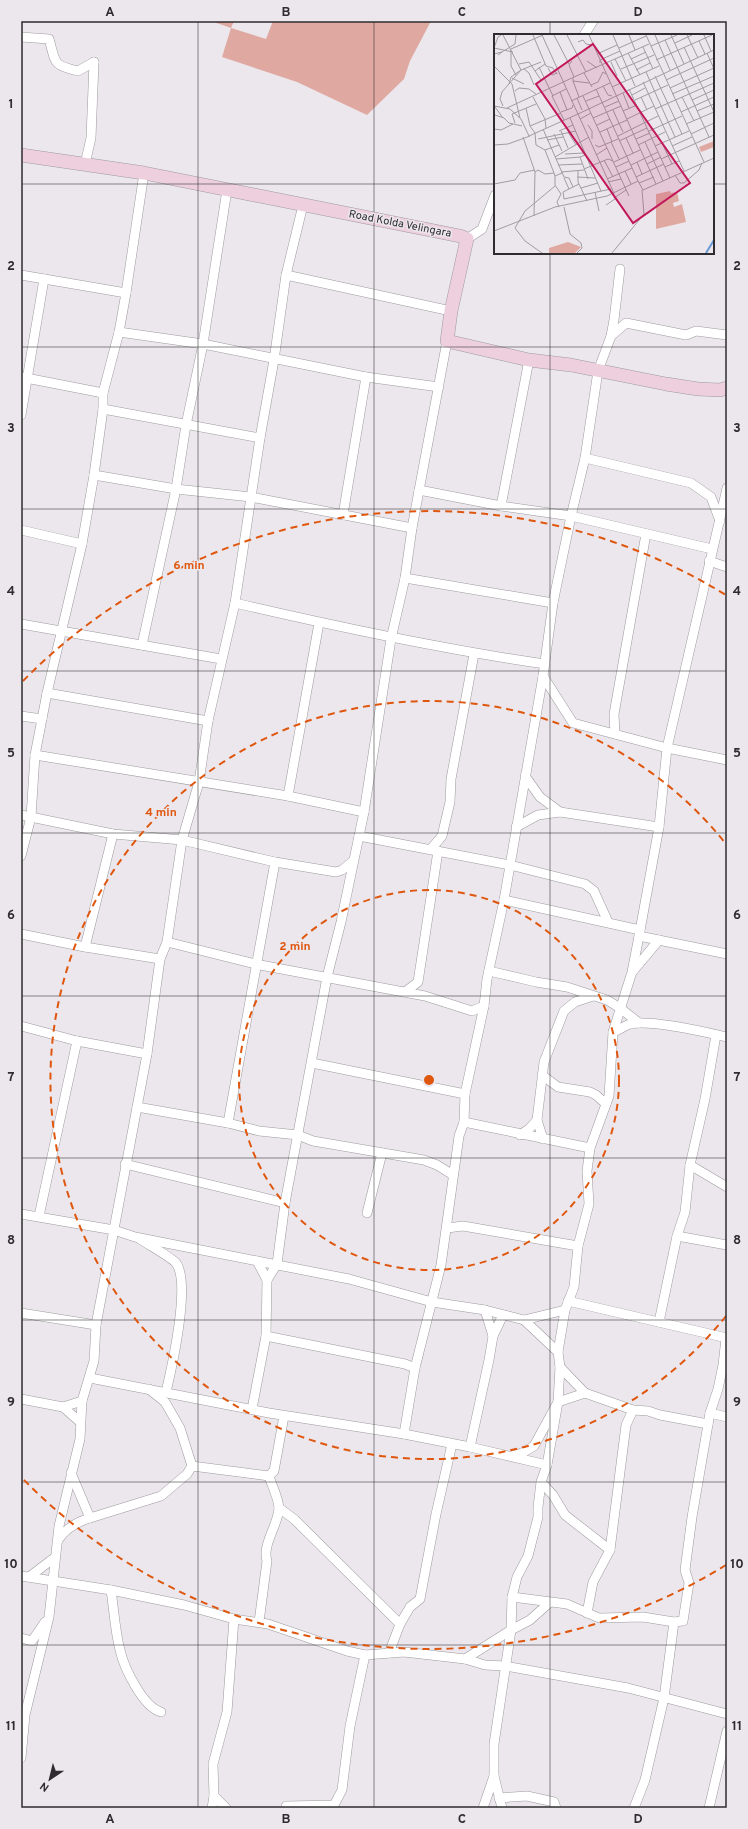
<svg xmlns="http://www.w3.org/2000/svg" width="748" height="1829" viewBox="0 0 748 1829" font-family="Overpass,sans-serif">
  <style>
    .green { fill: #dfa9a2 }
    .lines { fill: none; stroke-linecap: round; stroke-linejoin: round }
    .minor-casing { stroke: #9e9a9f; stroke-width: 10 }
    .secondary-casing { stroke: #9e9a9f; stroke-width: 14 }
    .minor { stroke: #fff; stroke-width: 9 }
    .secondary { stroke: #edcfdd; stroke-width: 13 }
    .grid { fill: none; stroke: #2e2c2e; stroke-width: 1; stroke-opacity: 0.55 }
    .ring { fill: none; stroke: #df570e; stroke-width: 2; stroke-dasharray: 7 5 }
    .labels { text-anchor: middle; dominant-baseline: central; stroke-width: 3; stroke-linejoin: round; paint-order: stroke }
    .street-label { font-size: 11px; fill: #2e2c2e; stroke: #ece7ed }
    .inset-river { fill: none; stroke: #659ad5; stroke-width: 2 }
    .inset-road { fill: none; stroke: #a09ca1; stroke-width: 1 }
    .view { fill: #c2185b; fill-opacity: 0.15; stroke: #c2185b; stroke-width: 2 }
    .inset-edge { fill: none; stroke: #2e2c2e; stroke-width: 2 }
    .centre { fill: #df570e; stroke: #ece7ed; stroke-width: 2 }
    .ring-label { font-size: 12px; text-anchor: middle; font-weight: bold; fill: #df570e; stroke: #ece7ed; stroke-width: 3; stroke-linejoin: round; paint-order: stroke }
    .neatline { fill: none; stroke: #2e2c2e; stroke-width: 1.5 }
    .grid-label { font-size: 13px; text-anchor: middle; font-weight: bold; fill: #2e2c2e }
  </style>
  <rect width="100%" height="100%" fill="#ece7ed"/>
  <polygon class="green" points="211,21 234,21 231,28 266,39 273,21 431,21 410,61 404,79 367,115 297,82 222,57 231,28"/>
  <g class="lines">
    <g class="minor-casing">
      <g id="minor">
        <polyline points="584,35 593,21"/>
        <path d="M21,37L49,39C56,63 52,65 78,71L94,62"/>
        <polyline points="85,164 91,138 94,62"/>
        <polyline points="467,239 482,229 495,195"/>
        <polyline points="21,275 126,293"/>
        <polyline points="286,275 451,311"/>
        <polyline points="119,332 203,344 366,377 439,387"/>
        <polyline points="611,336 626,323 686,335 696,331 727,335"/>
        <polyline points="21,377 103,393"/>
        <polyline points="103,409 260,438"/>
        <polyline points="21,415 44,279"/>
        <polyline points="585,458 691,483 711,497 720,521"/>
        <polyline points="94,475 176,489 251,497 412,528"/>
        <polyline points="419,490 501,506 571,516 712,549"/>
        <polyline points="501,506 529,360"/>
        <polyline points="343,515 366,377"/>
        <polyline points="21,530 82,544"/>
        <polyline points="709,561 727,567"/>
        <polyline points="405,578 553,603"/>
        <path d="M235,603C338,627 440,649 545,664"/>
        <polyline points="21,624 221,659"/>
        <polyline points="142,645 176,489 186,425 203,344 227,190"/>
        <polyline points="543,676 573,723 667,748 727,760"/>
        <polyline points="47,693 208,721"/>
        <polyline points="21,716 42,719"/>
        <polyline points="615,734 614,714 646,534"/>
        <polyline points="35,755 288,796 364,812"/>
        <polyline points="525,776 540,797 560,812"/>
        <polyline points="288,796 319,623"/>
        <polyline points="21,815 113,834 182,840 275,862 336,872 342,870 353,861"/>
        <polyline points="516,827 538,815 560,812 659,827"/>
        <polyline points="359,836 510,865 585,884 594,891 608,922"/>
        <polyline points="431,849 442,836 450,802 451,779 474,654"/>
        <polyline points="21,856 31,817 35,755 47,693 82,544 94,475 103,409 103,393 119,332 126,293 144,173"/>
        <polyline points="504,900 640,930"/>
        <polyline points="21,934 85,947 160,959"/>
        <polyline points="639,936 727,954"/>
        <polyline points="167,942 255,964 425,996 472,1011 484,1006"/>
        <polyline points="85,947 113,834"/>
        <polyline points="489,971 536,982 567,987 607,1000 620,1008 639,1023"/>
        <polyline points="633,971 659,940"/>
        <polyline points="405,992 418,982 438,851"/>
        <polyline points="21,1026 77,1041 147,1054"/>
        <path d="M613,1032C619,1030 624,1026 630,1024C651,1019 705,1032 727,1037"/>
        <polyline points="312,1063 465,1094"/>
        <polyline points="542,1075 558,1087 590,1092 596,1095 606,1104"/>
        <polyline points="137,1107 228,1123 259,1131 298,1135 313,1141 424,1160 437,1165 453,1175"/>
        <polyline points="464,1122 590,1148"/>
        <polyline points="228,1123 275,862"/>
        <polyline points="520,1135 529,1129 537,1120"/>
        <polyline points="543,1139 537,1120 544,1062 564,1011 575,1002 593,996"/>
        <polyline points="125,1164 285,1203"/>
        <polyline points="690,1165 727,1187"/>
        <polyline points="367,1213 382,1153"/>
        <polyline points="21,1214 114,1230 135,1237 349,1279 432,1302 485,1310 524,1320 565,1310"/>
        <polyline points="39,1216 77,1041"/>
        <polyline points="447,1228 463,1226 578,1246"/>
        <polyline points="677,1236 727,1245"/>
        <path d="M140,1239C147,1244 171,1257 176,1263C191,1283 172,1367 166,1392"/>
        <polyline points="267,1280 277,1264 285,1203 327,977 341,922 364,812 391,639 405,578 412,528 447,341"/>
        <polyline points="568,1301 727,1338"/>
        <polyline points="485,1310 493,1336"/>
        <polyline points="21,1313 96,1325"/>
        <polyline points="524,1320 558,1352"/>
        <polyline points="659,1322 677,1236 685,1212 690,1165 705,1099 716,1035"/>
        <polyline points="266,1336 405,1364 415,1368"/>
        <polyline points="560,1367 585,1393"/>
        <polyline points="90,1378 269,1413 404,1434 470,1447 547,1465"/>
        <polyline points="149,1389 165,1402 180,1428 192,1466"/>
        <polyline points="21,1399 63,1407 82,1401"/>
        <polyline points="63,1407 80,1422"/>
        <polyline points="252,1409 266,1336 267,1280 257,1261"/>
        <polyline points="710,1413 727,1417"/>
        <polyline points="404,1434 415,1368 441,1265 459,1136 464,1122 465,1094 484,1006 487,979 504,900 543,676 553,603 571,516 585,458 598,371 611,336 614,320 620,269"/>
        <polyline points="470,1447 489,1360 493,1336 503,1315"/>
        <polyline points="511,1456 522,1453 534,1446 558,1402 585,1393 633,1410 648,1411 660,1415 708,1424"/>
        <polyline points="71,1473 90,1518 161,1496 187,1474 192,1466 269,1476"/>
        <polyline points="541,1482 553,1495 565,1515 610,1550"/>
        <polyline points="279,1508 294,1519 400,1624 389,1653"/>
        <path d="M58,1540C66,1528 76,1522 90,1518"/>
        <polyline points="21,1576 111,1590 184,1605 234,1619 268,1624 347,1651 365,1655 350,1726 342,1790 334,1805 286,1806"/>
        <polyline points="29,1577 54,1558"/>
        <path d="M111,1590C114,1610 115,1631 120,1650C124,1668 143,1707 161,1712"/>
        <polyline points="512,1597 567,1604 599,1618 643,1617 674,1622 683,1621 689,1583 685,1570 692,1517 710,1413 718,1389 723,1365 726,1338"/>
        <polyline points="587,1613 593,1582 610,1550 626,1425 633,1410"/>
        <path d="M259,1622L267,1561C262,1545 277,1527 279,1509C279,1499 272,1486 269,1476L274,1471L284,1416"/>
        <polyline points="400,1624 410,1607 420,1599 436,1514 452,1444"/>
        <polyline points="21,1638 32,1641 45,1622"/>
        <polyline points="365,1655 404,1652 465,1659 485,1665 505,1666 628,1688 727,1714"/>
        <polyline points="465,1659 511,1630 530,1620 549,1603"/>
        <polyline points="21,1758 25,1715 49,1617 59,1526 80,1439 82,1401 94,1361 96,1325 147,1054 160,959 167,942 182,840 199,782 208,721 235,603 260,438 274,360 286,275 303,205"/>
        <polyline points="494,1776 502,1808"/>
        <polyline points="214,1796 226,1808"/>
        <polyline points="499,1798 527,1796 554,1802 556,1808"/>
        <polyline points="212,1808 214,1796 213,1764 227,1712 234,1619"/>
        <polyline points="483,1808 494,1776 494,1744 511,1630 512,1597 517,1577 528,1556 538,1517 538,1507 541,1482 547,1465 558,1402 560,1367 558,1352 565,1310 574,1287 578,1246 589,1204 587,1171 590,1148 609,1096 613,1032 632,972 639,936 659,827 667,748 727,488"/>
        <polyline points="634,1808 645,1780 664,1698 674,1622"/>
        <polyline points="709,1808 727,1731"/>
      </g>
    </g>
    <g class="secondary-casing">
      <polyline id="secondary" points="21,155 144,173 460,236 467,239 451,311 447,341 529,360 571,365 666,384 698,389 720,390 727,388"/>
    </g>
    <use href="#minor" class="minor"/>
    <use href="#secondary" class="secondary"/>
  </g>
  <path class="grid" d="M198,21V1808M374,21V1808M550,21V35M21,184H495M713,184H727M550,253V1808M21,347H727M21,509H727M21,671H727M21,833H727M21,996H727M21,1158H727M21,1320H727M21,1482H727M21,1645H727"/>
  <g class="ring">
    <circle cx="429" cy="1080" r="190"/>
    <path d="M726 1316A379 379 0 1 1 726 844"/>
    <path d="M726 1565A569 569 0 0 1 23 1479M23 681A569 569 0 0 1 726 595"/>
  </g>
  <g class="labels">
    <g class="street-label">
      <text transform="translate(400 224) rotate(11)">Road Kolda Velingara</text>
    </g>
  </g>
  <g transform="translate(494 34)">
    <rect width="220" height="220" fill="#ece7ed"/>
    <path d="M220,107V113L207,118L205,113ZM176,157L177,159L183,158L185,167L179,169L180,173L188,170L192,188L162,195V160ZM74,208L87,213L81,219H55V214Z" fill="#dfa9a2"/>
    <path class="inset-river" d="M212,219L220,206"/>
    <path class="inset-road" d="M9,1L27,36L47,28M39,1L52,32L59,34L63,40M48,1L119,157L121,165L112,171M60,1L75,30M73,1L92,38M95,1L162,150M119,1L141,52M135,1L141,16M152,1L210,128M161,1L176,36M177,1L190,30M193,1L204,24M210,1L217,17M171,6L215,103M205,7L211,20M84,8L89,6L92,10L98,11M181,9L198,1M157,12L183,1M149,13L159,35M190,13L220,78M0,14L19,18M0,14L4,3L7,1M125,14L152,2M17,15L49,1M17,16V32L22,41M8,18L21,10L22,1M134,19L146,41M213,19L220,35M0,20L8,18L4,21M103,20L123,11M121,25L132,47M137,25L152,18M162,26L218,1M78,27L75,31L80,43L155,10M93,27L103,34M117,28L123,42M106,29V26L126,17M25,30L35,28L41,37M0,32L18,50L26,84M45,33L59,62M54,34L58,41L63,39M30,35L35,39L40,51M127,35L160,21M142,36L156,29M152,38L181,103M90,39L98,53M161,42L188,100M18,44L30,50M79,44V47L95,49M47,46L41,37L51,30M172,46L220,24M79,47L85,63M149,48L190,137M97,51L104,48L109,38L112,40M109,52L114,61L118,62M118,53L165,32M176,54L220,34M102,55L144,147M135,55L176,144M21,57L25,54L35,55L42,60M66,58L73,76M129,59L135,74M178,60L220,42M138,61L151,54M89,62L135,162M39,63L51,85L52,94M147,63L153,76M188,63L200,87M83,64L88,76M141,66L174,51M198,66L220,56M77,67L116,49M92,67L105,62M0,72L16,75L27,85L35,102L84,80M9,72L6,65L8,58L27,36L17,43L15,50M1,73L9,84M111,73L125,67M13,74L80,43M32,74L36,92M161,75L220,49M119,76L129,98M129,77L143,71M203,77L220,70M67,78L78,74L79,71M187,78L220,63M84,80L220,16M1,81L10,84L15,89L28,92M76,84L107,157M99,84L127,72M86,85L97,79M133,85L160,72M70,86L58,62L72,55M21,89L18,80L42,70M192,90L220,78M94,91L98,97V105M103,91L116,85M0,95L7,96L19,90M49,95L70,143L75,144L79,153M113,95L118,108M65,97L79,91M67,97L74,114M155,97L188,82M74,98L82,111M106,98L133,86M60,100L68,117M197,100L220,89M124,102L164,82M29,103L41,138L40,182M132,104L139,119M44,105L82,97M142,105L156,99M53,106L69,103M125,107L153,94M117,108L125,125M151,108L169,147M168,109L178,130M0,111L14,110L36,102M101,111L105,113L124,105M144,111L171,98M161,112L195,97M178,112L198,103M51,116L42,111L41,99L36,92L67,79M71,120L90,119M91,121L86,123L94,145M102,121L113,114M61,123L95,103M62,125L86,123M167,125L220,101M110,126L119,143M120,128L146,116M143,128L148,140M153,130L167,123M64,131L88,130M137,131L164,118M122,133L135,127M171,133L185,127M90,135L114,125L119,127M84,136V148L93,167M131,137L137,150M41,138L44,136L51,140L60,139L61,142L68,139M67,138L90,136M60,139L51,116L65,111M181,141L186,149H190L205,136L208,129M61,142V151L67,160L63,168L65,173M83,143L101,144M142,143L170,130M70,144L75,155M113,145L138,134M114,148L127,145M145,149L160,143M0,150L21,146L26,139L41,136M85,150L69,158L70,165L117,155M87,154L104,149M101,158L105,177M120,164L132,156M70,173L76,200L87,209L88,214L83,219M0,197L61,173L113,162L144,147L149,156L220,124M48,219L31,207L21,194L31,177L61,152M118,219L150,180L148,156"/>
    <path class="view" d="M99,10L196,149L139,189L42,50Z"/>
    <rect width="220" height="220" class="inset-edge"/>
  </g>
  <circle cx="429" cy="1080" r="6" class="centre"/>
  <g class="ring-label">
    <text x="189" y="569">6 min</text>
    <text x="161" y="816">4 min</text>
    <text x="295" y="950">2 min</text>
  </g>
  <rect width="748" height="1829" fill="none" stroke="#ece7ed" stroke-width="44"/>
  <g transform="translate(50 1779) rotate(215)" stroke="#ece7ed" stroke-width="3" paint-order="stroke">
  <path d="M0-3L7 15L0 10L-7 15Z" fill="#2e2c2e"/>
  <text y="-6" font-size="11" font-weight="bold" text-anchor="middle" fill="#2e2c2e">N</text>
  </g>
  <rect x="22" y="22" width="704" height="1785" class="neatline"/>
  <g class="grid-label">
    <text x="110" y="16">A</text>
    <text x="286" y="16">B</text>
    <text x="462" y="16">C</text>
    <text x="638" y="16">D</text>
    <text x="11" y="108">1</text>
    <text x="737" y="108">1</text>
    <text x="11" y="270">2</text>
    <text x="737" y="270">2</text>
    <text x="11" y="432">3</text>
    <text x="737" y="432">3</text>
    <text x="11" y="595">4</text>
    <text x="737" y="595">4</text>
    <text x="11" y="757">5</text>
    <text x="737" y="757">5</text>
    <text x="11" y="919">6</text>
    <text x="737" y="919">6</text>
    <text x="11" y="1081">7</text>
    <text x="737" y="1081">7</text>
    <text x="11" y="1244">8</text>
    <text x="737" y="1244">8</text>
    <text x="11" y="1406">9</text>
    <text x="737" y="1406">9</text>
    <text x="11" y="1568">10</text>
    <text x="737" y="1568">10</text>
    <text x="11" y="1730">11</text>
    <text x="737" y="1730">11</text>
    <text x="110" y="1823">A</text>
    <text x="286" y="1823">B</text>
    <text x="462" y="1823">C</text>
    <text x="638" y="1823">D</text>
  </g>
</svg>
